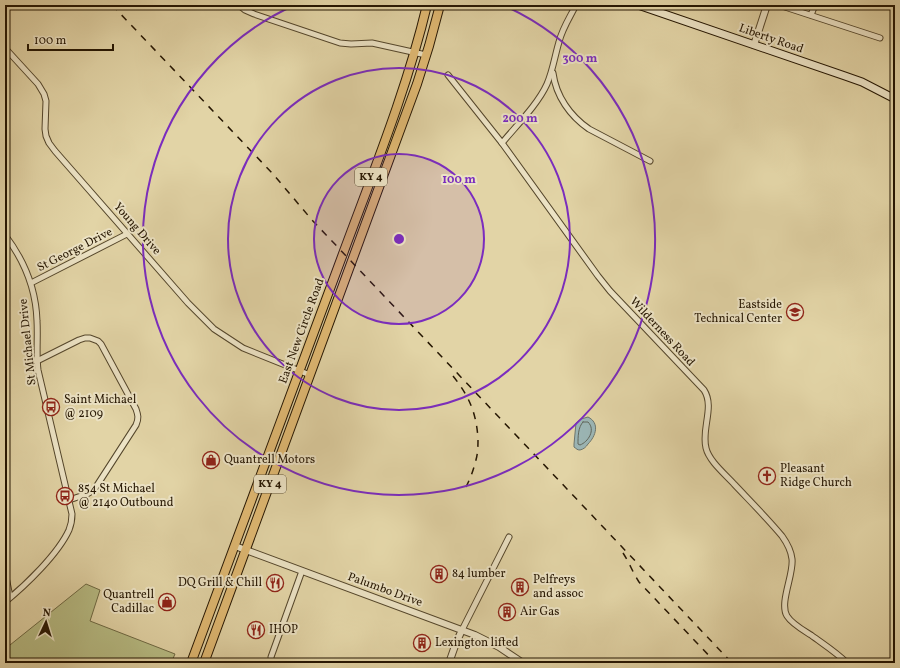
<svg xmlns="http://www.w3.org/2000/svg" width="900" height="668" viewBox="0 0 900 668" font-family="Vollkorn,serif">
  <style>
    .green { fill: #b7bc84; stroke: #6e6943 }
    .water { fill: #9bb5b4; stroke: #6c756d }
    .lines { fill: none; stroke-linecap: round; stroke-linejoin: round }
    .shore { stroke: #60665b; stroke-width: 1 }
    .minor-casing { stroke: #54462b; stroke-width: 7 }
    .tertiary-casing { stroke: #54462b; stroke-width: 8 }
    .secondary-casing { stroke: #251602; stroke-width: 9 }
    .trunk-casing { stroke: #251602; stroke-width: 10 }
    .minor { stroke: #ece3c5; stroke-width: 5 }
    .tertiary { stroke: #ece3c5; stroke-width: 6 }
    .secondary { stroke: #ece3c5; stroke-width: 7 }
    .trunk { stroke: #e1ba73; stroke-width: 8 }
    .rail { stroke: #251602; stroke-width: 1.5; stroke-dasharray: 7 7; stroke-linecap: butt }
    .ring { fill: none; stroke: #7b2cbf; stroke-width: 2 }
    .labels { text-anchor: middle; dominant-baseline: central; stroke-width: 4; stroke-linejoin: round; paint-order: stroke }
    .shield { fill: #ece3c5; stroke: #61543c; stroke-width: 1 }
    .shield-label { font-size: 11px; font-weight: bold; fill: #251602 }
    .street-label { font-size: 12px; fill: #251602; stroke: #ece3c5 }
    .poi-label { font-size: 12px; fill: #251602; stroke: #ece3c5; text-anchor: start }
    .centre { fill: #7b2cbf; stroke: #ece3c5; stroke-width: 2 }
    .ring-label { font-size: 12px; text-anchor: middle; font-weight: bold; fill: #7b2cbf; stroke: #ece3c5; stroke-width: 4; stroke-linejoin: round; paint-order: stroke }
  </style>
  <rect width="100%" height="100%" fill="#e2d4a6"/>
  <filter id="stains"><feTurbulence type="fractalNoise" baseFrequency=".005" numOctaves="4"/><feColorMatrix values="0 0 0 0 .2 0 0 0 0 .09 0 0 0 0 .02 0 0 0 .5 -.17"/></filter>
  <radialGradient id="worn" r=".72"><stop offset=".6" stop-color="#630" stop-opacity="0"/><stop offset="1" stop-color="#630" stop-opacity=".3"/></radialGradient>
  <polygon class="green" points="86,584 100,590 90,621 175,654 171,663 5,663 5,649"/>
  <path class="water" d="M588,417C600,423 596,436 588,444C586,447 584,449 580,450C577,450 577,449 574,447V444L576,423L581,419Z"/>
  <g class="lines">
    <path class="shore" d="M583,422H588C596,430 588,442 580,445L578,444C578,437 578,427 583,422Z"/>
    <g class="minor-casing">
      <g id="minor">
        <polyline points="239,5 245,10 254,14 340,43 351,44 372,43 426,55"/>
        <polyline points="782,6 880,38"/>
        <polyline points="811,15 815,5"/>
        <polyline points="5,48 38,84 44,94 46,101 45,129 46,136 49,143 55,151 188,303 214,329 243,348 310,375"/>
        <path d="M553,73C556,96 570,116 589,129L650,161"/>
        <path d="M448,75L502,143L598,276L610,291L704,390C715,407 701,429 706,448C709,461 725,474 734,484C750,501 767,518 782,536C787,543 791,550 792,559C794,574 779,603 787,616C792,624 803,630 811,635C823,644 836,652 847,663"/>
        <path d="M502,143C517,125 538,104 547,84C553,70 555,55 559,42C562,29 570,17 576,5"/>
        <path d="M5,235C24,260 36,289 37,321C38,337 36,354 38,370L72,514C72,520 71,525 69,530C58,554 26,585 5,602"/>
        <polyline points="31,283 127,234"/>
        <path d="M37,361L79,340L85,338H90L98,341L101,344L136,409C138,415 139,418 136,425L94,490L87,494L69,500"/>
        <polyline points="5,572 10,597"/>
        <polyline points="462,630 509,537"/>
        <polyline points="271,663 271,657 302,571"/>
      </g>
    </g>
    <g class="tertiary-casing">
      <g id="tertiary">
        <polyline points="754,45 767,5"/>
        <polyline points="235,546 475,635 499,647 523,663"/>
        <polyline points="449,663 456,643 462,630"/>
      </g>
    </g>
    <g class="secondary-casing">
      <polyline id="secondary" points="638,5 845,76 862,82 895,99"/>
    </g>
    <g class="trunk-casing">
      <g id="trunk">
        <path d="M191,663C242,526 294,389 344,251C374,170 407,89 427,5"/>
        <polyline points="204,663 417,84 429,46 440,5"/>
      </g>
    </g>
    <use href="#minor" class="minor"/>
    <use href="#tertiary" class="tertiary"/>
    <use href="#secondary" class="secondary"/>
    <use href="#trunk" class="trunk"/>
    <g class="rail">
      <polyline points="112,5 273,174 312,220 732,663"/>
      <path d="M453,376C469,396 476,412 478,438C478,446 478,455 475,463C473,472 469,481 465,489"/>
      <path d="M623,553C629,562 633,573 639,582L716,663"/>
    </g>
  </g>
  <circle cx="399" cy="239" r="85" fill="#7b2cbf" fill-opacity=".12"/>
  <g class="ring">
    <circle cx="399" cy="239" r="85"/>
    <circle cx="399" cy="239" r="171"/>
    <path d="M503 5A256 256 0 1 1 295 5"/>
  </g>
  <defs>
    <g id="school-ring" transform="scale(0.9)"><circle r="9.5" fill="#ece3c5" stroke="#8f2418" stroke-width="1.5"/><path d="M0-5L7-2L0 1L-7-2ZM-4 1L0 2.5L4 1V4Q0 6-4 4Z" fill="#8f2418"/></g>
    <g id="bus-ring" transform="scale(0.9)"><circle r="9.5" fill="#ece3c5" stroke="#8f2418" stroke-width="1.5"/><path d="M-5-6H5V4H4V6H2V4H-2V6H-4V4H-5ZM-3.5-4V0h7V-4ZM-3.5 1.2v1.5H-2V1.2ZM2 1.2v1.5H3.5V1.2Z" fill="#8f2418"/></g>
    <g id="shop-ring" transform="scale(0.9)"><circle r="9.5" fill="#ece3c5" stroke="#8f2418" stroke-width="1.5"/><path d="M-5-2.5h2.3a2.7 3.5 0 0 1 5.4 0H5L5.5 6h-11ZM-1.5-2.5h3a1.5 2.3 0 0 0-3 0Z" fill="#8f2418"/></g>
    <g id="church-ring" transform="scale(0.9)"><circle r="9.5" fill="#ece3c5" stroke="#8f2418" stroke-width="1.5"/><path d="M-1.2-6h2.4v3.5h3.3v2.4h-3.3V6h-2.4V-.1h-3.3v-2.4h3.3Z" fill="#8f2418"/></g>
    <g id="building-ring" transform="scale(0.9)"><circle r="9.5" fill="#ece3c5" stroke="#8f2418" stroke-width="1.5"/><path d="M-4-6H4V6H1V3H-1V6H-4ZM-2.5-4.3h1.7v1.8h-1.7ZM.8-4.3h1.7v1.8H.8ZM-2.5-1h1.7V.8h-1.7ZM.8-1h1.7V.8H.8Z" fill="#8f2418"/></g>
    <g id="restaurant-ring" transform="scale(0.9)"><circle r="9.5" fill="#ece3c5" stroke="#8f2418" stroke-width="1.5"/><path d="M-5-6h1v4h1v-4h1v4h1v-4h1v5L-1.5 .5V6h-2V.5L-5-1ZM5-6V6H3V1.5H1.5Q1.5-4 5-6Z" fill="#8f2418"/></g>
  </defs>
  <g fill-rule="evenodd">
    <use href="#school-ring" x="795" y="312"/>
    <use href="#bus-ring" x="51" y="407"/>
    <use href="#shop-ring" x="211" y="460"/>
    <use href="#church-ring" x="767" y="476"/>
    <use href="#bus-ring" x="65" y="496"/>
    <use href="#building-ring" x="439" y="574"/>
    <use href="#restaurant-ring" x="275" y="583"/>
    <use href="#building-ring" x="520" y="587"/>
    <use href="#shop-ring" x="167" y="602"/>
    <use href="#building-ring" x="507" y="612"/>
    <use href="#restaurant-ring" x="256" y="630"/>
    <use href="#building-ring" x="422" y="643"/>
  </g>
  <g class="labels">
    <g class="shield">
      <rect x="355" y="168" width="32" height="18" rx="3"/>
      <rect x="254" y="475" width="32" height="18" rx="3"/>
    </g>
    <g class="shield-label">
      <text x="371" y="177">KY 4</text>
      <text x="270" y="484">KY 4</text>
    </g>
    <g class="street-label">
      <text transform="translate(771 39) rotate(19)">Liberty Road</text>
      <text transform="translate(137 229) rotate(49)">Young Drive</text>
      <text transform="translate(75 250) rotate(-27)">St George Drive</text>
      <text transform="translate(302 331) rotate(-70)">East New Circle Road</text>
      <text transform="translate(662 332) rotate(47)">Wilderness Road</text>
      <text transform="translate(28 342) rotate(-96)">St Michael Drive</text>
      <text transform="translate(385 590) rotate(20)">Palumbo Drive</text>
    </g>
    <g class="poi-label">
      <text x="782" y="305" text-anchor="end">Eastside<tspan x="782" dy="14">Technical Center</tspan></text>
      <text x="64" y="400">Saint Michael<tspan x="64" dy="14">@ 2109</tspan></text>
      <text x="224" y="460">Quantrell Motors</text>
      <text x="780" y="469">Pleasant<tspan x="780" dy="14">Ridge Church</tspan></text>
      <text x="78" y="489">854 St Michael<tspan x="78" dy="14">@ 2140 Outbound</tspan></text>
      <text x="452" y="574">84 lumber</text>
      <text x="533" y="580">Pelfreys<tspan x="533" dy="14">and assoc</tspan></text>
      <text x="262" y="583" text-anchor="end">DQ Grill &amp; Chill</text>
      <text x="154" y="595" text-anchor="end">Quantrell<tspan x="154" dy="14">Cadillac</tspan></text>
      <text x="520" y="612">Air Gas</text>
      <text x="269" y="630">IHOP</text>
      <text x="435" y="643">Lexington lifted</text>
    </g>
  </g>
  <circle cx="399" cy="239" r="6" class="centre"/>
  <g class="ring-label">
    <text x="580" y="62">300 m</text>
    <text x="520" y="122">200 m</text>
    <text x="459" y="183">100 m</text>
  </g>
  <rect width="900" height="668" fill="none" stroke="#e2d4a6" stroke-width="20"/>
  <rect x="6" y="6" width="888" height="656" fill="none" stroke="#251602" stroke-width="2"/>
  <rect x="10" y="10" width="880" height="648" fill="none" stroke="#251602"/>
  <g transform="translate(46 622) rotate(4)" stroke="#ece3c5" stroke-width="3" paint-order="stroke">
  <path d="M0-3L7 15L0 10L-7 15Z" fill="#251602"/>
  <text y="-6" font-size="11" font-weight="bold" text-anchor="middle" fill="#251602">N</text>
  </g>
  <path d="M28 44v6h85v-6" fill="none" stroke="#251602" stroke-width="2"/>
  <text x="34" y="44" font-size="12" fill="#251602" stroke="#ece3c5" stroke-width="3" paint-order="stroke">100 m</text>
  <rect width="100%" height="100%" filter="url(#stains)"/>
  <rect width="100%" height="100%" fill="url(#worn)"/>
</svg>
